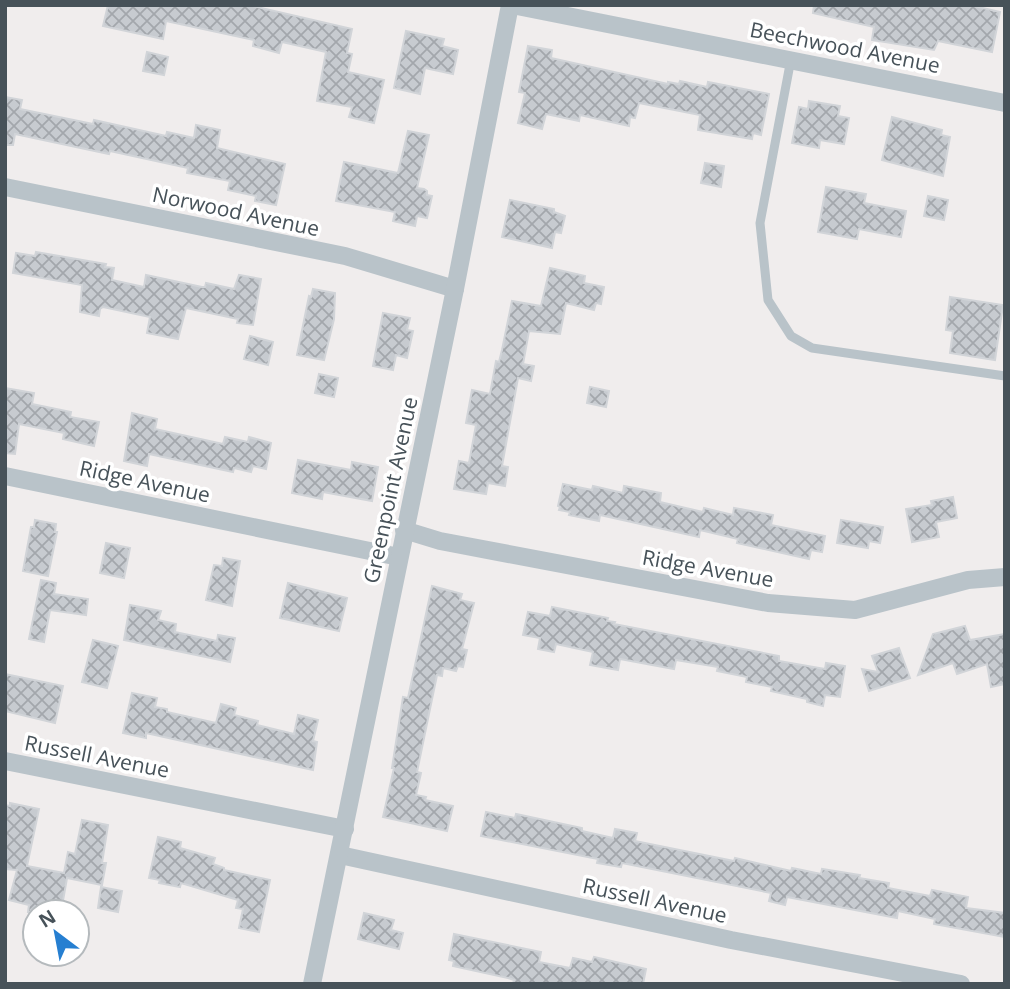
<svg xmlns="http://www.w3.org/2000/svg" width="1010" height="989" viewBox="0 0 1010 989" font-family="'Open Sans',sans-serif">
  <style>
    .building { fill: url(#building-cross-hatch); stroke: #d1d4d8; stroke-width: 2 }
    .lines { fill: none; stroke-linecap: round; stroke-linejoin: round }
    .service { stroke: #b9c3c9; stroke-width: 9 }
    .minor { stroke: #b9c3c9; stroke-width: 18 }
    .labels { text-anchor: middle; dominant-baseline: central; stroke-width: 7; stroke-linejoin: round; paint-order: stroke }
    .street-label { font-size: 21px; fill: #475259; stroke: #fff }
  </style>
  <defs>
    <pattern id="building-cross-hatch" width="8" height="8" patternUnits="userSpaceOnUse" patternTransform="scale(1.75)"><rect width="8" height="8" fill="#c7cbd0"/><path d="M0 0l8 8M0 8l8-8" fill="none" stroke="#a3a7ac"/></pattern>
  </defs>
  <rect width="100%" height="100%" fill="#f0eded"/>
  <g class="building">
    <polygon points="108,5 249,5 352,29 347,53 352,54 348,72 384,80 374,123 349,117 352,107 317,101 326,52 282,42 279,53 253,46 254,40 166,21 163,39 103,26"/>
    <polygon points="814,5 970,5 1000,12 992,52 938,41 934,50 872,40 874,27 813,13"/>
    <polygon points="406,31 444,39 442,46 458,50 453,74 425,68 420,94 394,88"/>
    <polygon points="528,46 552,50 551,58 668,84 668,82 679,84 680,81 707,87 708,82 769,94 761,135 753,133 752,139 698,130 700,115 639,103 635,118 630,117 629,126 580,115 579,121 546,114 542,129 518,123 525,93 519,92"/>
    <polygon points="147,52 168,57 164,75 143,71"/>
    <polygon points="5,97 22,100 20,109 93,124 94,120 166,136 167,132 194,138 196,125 220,130 217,148 285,164 276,205 255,201 256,196 228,190 230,181 187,173 188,168 110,151 109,154 15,134 13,145 5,145"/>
    <polygon points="809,101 840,106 838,116 849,118 844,144 820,140 819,148 792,143 799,107 808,109"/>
    <polygon points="892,117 942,130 941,135 950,137 943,176 882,160"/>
    <polygon points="408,131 429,135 417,188 424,189 427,191 427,195 432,196 427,218 417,216 415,226 393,221 395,212 336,201 344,162 398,173"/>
    <polygon points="705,163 724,166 721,187 701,183"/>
    <polygon points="826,187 866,194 864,203 906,211 901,237 859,229 857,239 818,232"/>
    <polygon points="928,196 948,200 944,220 924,216"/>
    <polygon points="510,200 554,209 554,212 565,216 561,233 555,232 552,248 502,237"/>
    <polygon points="36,252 106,264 105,267 114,268 112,280 144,287 146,275 202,287 205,287 206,283 234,289 239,275 261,279 253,325 237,323 238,319 186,308 178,339 147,333 150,317 103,307 100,309 99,316 80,312 82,285 13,273 16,253 35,256"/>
    <polygon points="550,268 585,276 584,283 604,287 601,304 596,303 594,310 566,303 560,334 529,331 523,364 534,366 531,381 518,378 502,466 508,467 505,486 488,483 486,494 454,489 459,461 469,463 476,425 466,423 472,390 490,394 496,361 499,362 502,350 512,301 541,306"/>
    <polygon points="313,289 335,293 334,319 324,360 297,355 309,296 311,297"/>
    <polygon points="950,297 1003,305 995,360 950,353 953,331 946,330"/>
    <polygon points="383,313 410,318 407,330 413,331 407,358 396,355 393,370 373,366"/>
    <polygon points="250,336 273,342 268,365 244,359"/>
    <polygon points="319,374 338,378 334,397 315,393"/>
    <polygon points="590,387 609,391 606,407 587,403"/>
    <polygon points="5,388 34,393 32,404 71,412 70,417 99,422 94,446 63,439 64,433 19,424 15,454 5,453"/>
    <polygon points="132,413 157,419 155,429 223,444 225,437 248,442 249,437 271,443 266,469 253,466 251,472 234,468 233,472 149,454 147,466 124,461"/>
    <polygon points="298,460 351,470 352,462 378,467 372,501 323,492 322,499 292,493"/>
    <polygon points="563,484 592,490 593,486 623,493 624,486 661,493 660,502 703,512 704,508 733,515 734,508 773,515 771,525 825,536 822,552 811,550 809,559 737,543 738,539 700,530 699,537 600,515 599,521 569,515 570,512 559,510 560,507 558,506"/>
    <polygon points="953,497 957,518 936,522 939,537 912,542 906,509 932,505 931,501"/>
    <polygon points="35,520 56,524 55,532 57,532 48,576 23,571 31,527 34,527"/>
    <polygon points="841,520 883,527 880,543 869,541 868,548 837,543"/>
    <polygon points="106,543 130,548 124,578 100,573"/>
    <polygon points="223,558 240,561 232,606 206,600 214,565 222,566"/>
    <polygon points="41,580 56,583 54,594 88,599 86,615 50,610 44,642 29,639"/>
    <polygon points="288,583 347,598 339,631 280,618"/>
    <polygon points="432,586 462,594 460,600 474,603 462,649 467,650 463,667 458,666 456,671 443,668 442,676 437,675 417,772 421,773 416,795 426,797 425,800 453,806 447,831 383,817 394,768 392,768 403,697 408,698"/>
    <polygon points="130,605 161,611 158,620 176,624 175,632 217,641 218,635 235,638 230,662 124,640"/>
    <polygon points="552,607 608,618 607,621 615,622 614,624 779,656 779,661 825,669 826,663 845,666 840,697 825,695 823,706 807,702 807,699 771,691 772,687 746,682 747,677 717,671 718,667 676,660 674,669 620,659 618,670 590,665 593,652 556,644 554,652 538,649 540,638 523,635 528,612 550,616"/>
    <polygon points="965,626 970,640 1005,634 1005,684 991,687 987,664 957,674 953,663 918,675 933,634"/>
    <polygon points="93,640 118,646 107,688 82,682"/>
    <polygon points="899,648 910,678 869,691 862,669 878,672 872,656"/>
    <polygon points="5,674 63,686 55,723 5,711"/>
    <polygon points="132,693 157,698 155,707 167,709 167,712 216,723 221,704 236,708 234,715 258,721 257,725 294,734 298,715 318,720 313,741 317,742 313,770 146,733 146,738 123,733"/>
    <polygon points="10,803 39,809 27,866 64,873 68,852 75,854 82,820 108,825 102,863 106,863 102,885 67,878 61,912 28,912 29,905 9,900 17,870 5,869 5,805 10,806"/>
    <polygon points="486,812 515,818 516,814 582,828 582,831 613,838 615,829 637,833 635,841 734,861 735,858 791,871 792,868 821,874 822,869 860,875 859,878 889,883 888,888 930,896 932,890 968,897 966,908 1005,913 1005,937 934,924 935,919 898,911 897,918 787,897 785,905 769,901 771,893 622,863 621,867 597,863 598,859 481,836"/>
    <polygon points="158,837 181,842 180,848 215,858 213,864 224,868 224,870 270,880 259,932 239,928 243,909 236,908 238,900 181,883 180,887 159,883 160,880 149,878"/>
    <polygon points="101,887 122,891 118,912 98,908"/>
    <polygon points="364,913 394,920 391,930 403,933 399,949 358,939"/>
    <polygon points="454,934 541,952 539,962 570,968 573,958 592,962 594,957 646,969 643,984 513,984 514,980 508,978 453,966 454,961 449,960"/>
  </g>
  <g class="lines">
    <polyline class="service" points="791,59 760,223 768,300 791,336 812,348 1005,376"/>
    <g class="minor">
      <polyline points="512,5 1005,103"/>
      <polyline points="5,187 345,256 455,289"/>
      <polyline points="5,476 399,557"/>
      <polyline points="404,530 440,541 768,603 855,610 968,580 1005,577"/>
      <polyline points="5,761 345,829"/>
      <polyline points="340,855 731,940 961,984"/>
      <polyline points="312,984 455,289 510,5"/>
    </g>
  </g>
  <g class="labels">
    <g class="street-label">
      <text transform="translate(845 47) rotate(11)">Beechwood Avenue</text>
      <text transform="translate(236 211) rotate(12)">Norwood Avenue</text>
      <text transform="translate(145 481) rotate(12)">Ridge Avenue</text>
      <text transform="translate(390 490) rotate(-78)">Greenpoint Avenue</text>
      <text transform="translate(708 568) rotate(10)">Ridge Avenue</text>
      <text transform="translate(97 756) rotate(11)">Russell Avenue</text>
      <text transform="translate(655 900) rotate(12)">Russell Avenue</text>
    </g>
  </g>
  <rect width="1010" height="989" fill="none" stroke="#475259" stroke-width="14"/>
  <g transform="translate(56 933) rotate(328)"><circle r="33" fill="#ffffff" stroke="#b5babd" stroke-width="2"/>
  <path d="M0-5L12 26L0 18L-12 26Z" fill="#267fd1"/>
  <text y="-10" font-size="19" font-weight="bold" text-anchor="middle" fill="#475259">N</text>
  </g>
</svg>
